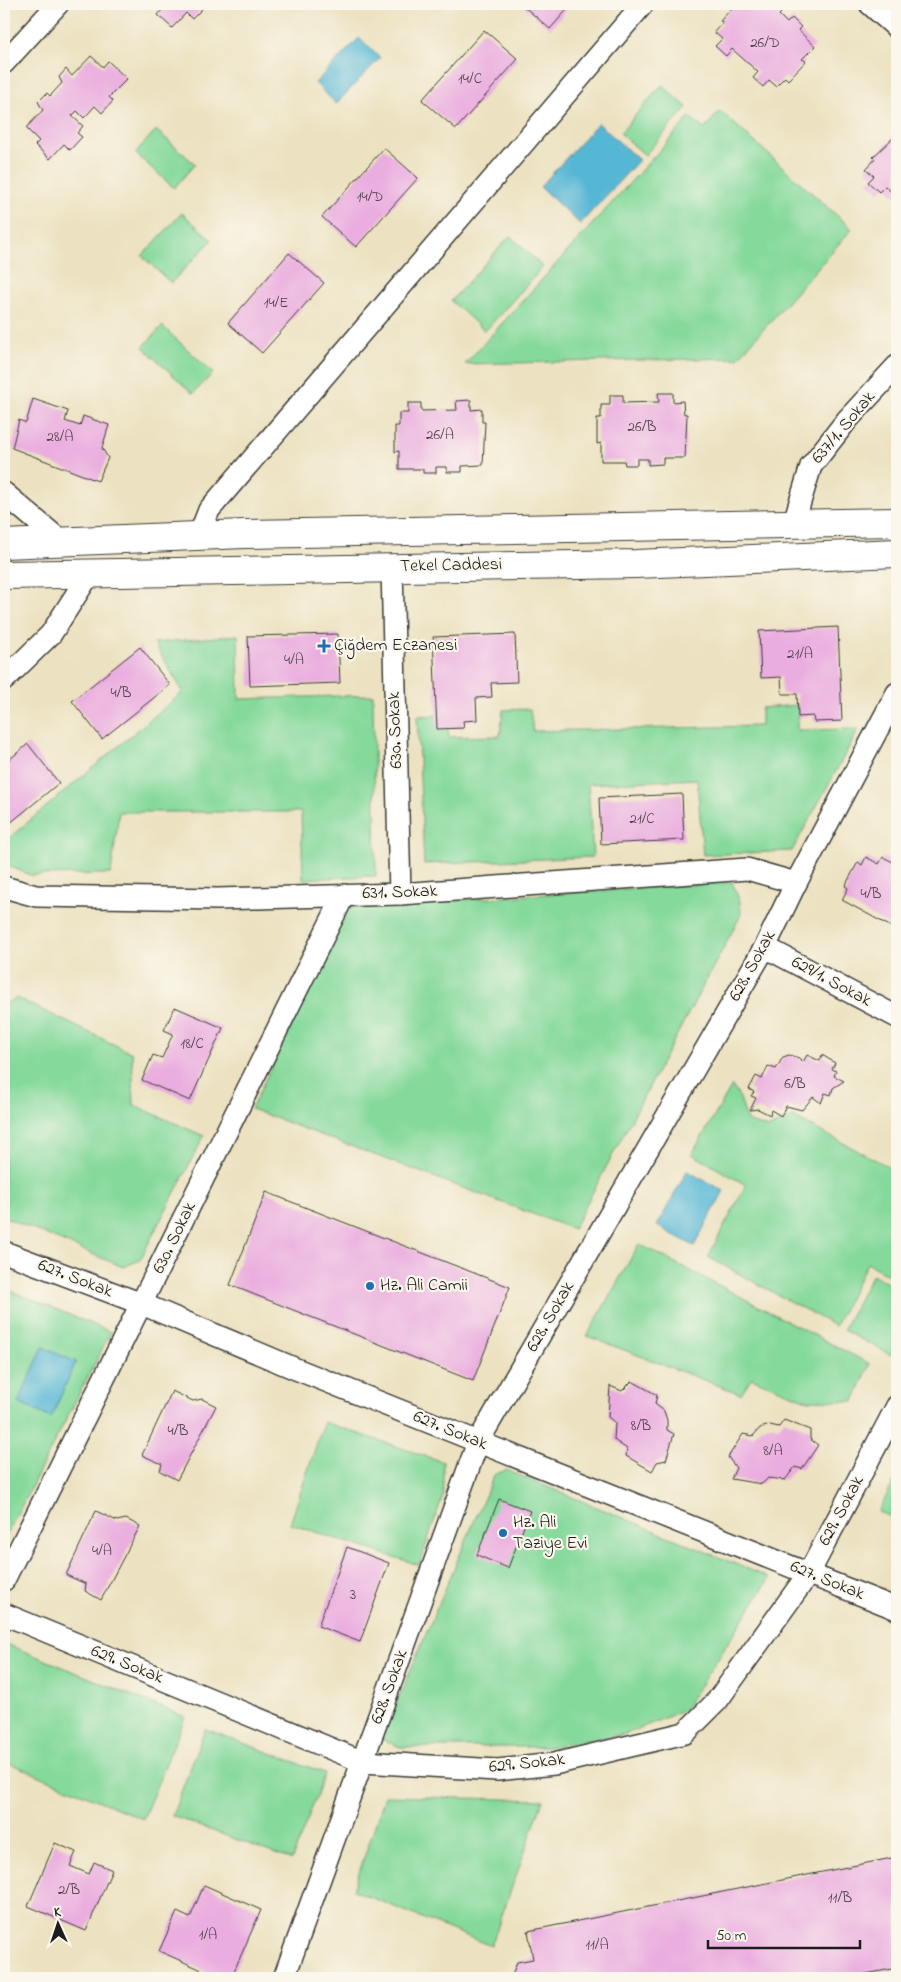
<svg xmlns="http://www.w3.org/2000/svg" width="901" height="1982" viewBox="0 0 901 1982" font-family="'Indie Flower',sans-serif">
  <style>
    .green { fill: #85d99b; stroke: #507a5c }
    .water { fill: #57b7d5; stroke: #3a6a78 }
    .building { fill: #eaaddf }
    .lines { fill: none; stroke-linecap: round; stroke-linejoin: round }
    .minor-casing { stroke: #3b3a35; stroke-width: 24 }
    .secondary-casing { stroke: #3b3a35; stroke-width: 30 }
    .minor { stroke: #fff; stroke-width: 21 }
    .secondary { stroke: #fff; stroke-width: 28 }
    .poi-dot { fill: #1f6fb2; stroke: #fbf7ec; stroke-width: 2 }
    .labels { text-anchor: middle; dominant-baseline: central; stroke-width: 4.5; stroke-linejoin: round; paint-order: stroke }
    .number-label { font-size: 15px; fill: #50404d }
    .street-label { font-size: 18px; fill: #1c1c1c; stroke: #fbf7ec }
    .poi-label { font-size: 18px; fill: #1c1c1c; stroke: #fbf7ec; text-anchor: start }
  </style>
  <rect width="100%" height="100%" fill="#fbf7ec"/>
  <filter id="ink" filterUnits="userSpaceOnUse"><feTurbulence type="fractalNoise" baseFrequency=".02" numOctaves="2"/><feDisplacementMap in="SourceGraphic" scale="10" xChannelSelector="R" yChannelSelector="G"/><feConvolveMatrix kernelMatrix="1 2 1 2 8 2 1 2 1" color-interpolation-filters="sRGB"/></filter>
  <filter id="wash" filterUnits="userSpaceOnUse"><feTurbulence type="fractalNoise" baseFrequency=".0096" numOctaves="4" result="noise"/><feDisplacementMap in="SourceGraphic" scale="20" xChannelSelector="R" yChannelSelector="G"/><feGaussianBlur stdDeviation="1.12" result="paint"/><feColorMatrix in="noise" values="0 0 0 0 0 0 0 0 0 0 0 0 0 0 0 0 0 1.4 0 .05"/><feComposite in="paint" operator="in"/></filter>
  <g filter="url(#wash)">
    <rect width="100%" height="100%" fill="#ece2c1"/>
    <g class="green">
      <polygon points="662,85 687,107 645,155 620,133"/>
      <polygon points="720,111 852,229 738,358 465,364 690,117 704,129"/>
      <polygon points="156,130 195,164 174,188 135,153"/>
      <polygon points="182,213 212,240 171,283 142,256"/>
      <polygon points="510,236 543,267 485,331 451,301"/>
      <polygon points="162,326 213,373 193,394 143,347"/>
      <polygon points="238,635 239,699 373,695 376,876 303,879 301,812 119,812 111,874 30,875 4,864 4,838 9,838 183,692 154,643"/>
      <polygon points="798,705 797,730 859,729 792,851 703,855 697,779 588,784 593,857 424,864 417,716 446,715 449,737 500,736 503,710 530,709 533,731 761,726 761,708"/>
      <polygon points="732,882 740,902 741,915 573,1229 251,1109 349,907"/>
      <polygon points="17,998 132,1053 134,1105 204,1136 140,1260 123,1267 4,1217 4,1004"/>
      <polygon points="732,1086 740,1098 747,1121 769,1128 793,1117 897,1171 897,1280 867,1263 835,1326 708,1257 746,1185 692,1154"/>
      <polygon points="639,1244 870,1364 854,1401 807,1400 751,1378 741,1394 587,1336"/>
      <polygon points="872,1275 897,1288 897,1341 891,1355 843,1330"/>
      <polygon points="4,1288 111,1332 4,1540"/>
      <polygon points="324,1422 443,1462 443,1496 419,1565 290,1524"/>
      <polygon points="506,1470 770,1578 684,1710 626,1734 548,1747 400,1747 381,1739 494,1475"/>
      <polygon points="897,1476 897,1519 878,1512"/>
      <polygon points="4,1643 185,1717 143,1819 4,1761"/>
      <polygon points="205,1729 325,1773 292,1860 172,1816"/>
      <polygon points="385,1796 543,1800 491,1946 353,1890"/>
    </g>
    <g class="water">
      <polygon points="359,38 380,58 336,104 315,83"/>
      <polygon points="598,123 639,160 580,224 540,187"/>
      <polygon points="687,1171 724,1191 694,1246 657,1226"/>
      <polygon points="43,1347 76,1362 51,1418 18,1403"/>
    </g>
    <g id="blocks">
      <g class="building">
        <polygon points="155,4 201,4 204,7 192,19 186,13 172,28 158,15 162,10"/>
        <polygon points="521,4 572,4 550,29"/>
        <polygon points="739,4 775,4 783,11 779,15 787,23 792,18 801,27 798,30 815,46 802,59 806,61 788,80 785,77 776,86 769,80 763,87 753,78 758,72 732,49 726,56 715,46 722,39 714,32 723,22 720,21 735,5 737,6"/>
        <polygon points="484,30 518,59 456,129 422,100"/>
        <polygon points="91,56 103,67 108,61 127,79 109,97 113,101 102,113 95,106 84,118 77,111 72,116 83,126 77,133 82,137 70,150 64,144 50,159 35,145 39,141 26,128 43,110 38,102 47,93 50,96 62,83 59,77 66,69 72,76"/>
        <polygon points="897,134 897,197 885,186 879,192 868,182 874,176 866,169 875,159 873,157"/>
        <polygon points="384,148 418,178 356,247 322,217"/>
        <polygon points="289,253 324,283 262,353 228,323"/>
        <polygon points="658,393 673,393 673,402 683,401 684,414 687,414 685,458 663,458 663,464 648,465 648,459 637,459 637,465 625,465 624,461 601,461 601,443 597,444 597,418 601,418 601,405 610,405 610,395 623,395 623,403 659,402"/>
        <polygon points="33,399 68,411 65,421 80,426 83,416 109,425 102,448 108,458 98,481 12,448 19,420 26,423"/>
        <polygon points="471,400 471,410 482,409 482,422 485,422 483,465 462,466 462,472 447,472 447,467 436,467 436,473 423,473 423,469 399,469 399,451 395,452 395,426 399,426 399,413 408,413 408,403 421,403 421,411 457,410 456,401"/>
        <polygon points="838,627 842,721 814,722 813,716 798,717 797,694 782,694 781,677 761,678 759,631"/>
        <polygon points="338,634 340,683 250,686 248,636"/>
        <polygon points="515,634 517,682 491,683 492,697 476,698 477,720 463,721 464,728 437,729 433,637"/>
        <polygon points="140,647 170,685 102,739 72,701"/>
        <polygon points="28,744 59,783 4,828 4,764"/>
        <polygon points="682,794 684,840 601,844 599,798"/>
        <polygon points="866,857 879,864 883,857 897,864 897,930 842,900 848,888 845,886 858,862 862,865"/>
        <polygon points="175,1007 223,1028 190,1101 142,1080 153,1055 162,1058 173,1034 164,1030"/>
        <polygon points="789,1055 799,1058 803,1062 807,1055 820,1061 822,1055 835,1063 832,1069 836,1071 834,1076 844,1081 833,1088 831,1095 825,1093 821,1103 813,1097 802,1110 786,1106 781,1116 771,1110 770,1115 758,1109 750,1110 756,1098 751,1096 754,1092 749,1089 756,1076 762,1079 768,1066 776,1069 783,1057"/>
        <polygon points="266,1192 510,1287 473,1381 230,1285"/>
        <polygon points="632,1381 657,1395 655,1404 664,1411 667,1420 667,1430 674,1434 666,1460 657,1462 652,1471 626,1456 627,1449 614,1440 615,1423 608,1417 610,1386 622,1391"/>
        <polygon points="172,1391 193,1401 202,1399 216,1406 177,1480 160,1471 162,1464 142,1455"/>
        <polygon points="784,1420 810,1430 810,1439 818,1445 802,1469 795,1467 785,1480 768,1478 762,1484 731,1479 736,1468 728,1457 743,1434 753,1436 760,1428 770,1425 779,1427"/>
        <polygon points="499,1499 530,1511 508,1568 477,1555"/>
        <polygon points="96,1511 117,1521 126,1519 140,1526 101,1600 85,1591 86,1584 66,1575"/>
        <polygon points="347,1547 389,1563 360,1642 318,1626"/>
        <polygon points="55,1843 76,1852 70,1866 89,1874 94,1862 112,1870 86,1931 28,1906"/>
        <polygon points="897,1857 897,1968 845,1978 511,1978 517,1962 533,1959 528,1931"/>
        <polygon points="204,1885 261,1910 231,1978 220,1978 159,1951 177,1912 190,1918"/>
      </g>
    </g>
  </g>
  <g filter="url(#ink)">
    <use href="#blocks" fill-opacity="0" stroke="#3b3a35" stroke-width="1"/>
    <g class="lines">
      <g class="minor-casing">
        <g id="minor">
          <polyline points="870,4 897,28"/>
          <polyline points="4,63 58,4"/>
          <polyline points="4,493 63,543"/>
          <polyline points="793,525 811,466 847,420 897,366"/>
          <polyline points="199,536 209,510 643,4"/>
          <polyline points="392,567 400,894"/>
          <polyline points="4,680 51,634 90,573"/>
          <polyline points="4,887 36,896 218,899 400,894 747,869 796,883"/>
          <polyline points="765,947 897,1017"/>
          <polyline points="4,1252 142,1304 296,1369 897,1609"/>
          <polyline points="4,1580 344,895"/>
          <polyline points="4,1614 363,1762 497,1770 554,1764 685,1733 717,1701 809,1573 897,1406"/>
          <polyline points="284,1978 478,1442 765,947 796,883 897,693"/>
        </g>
      </g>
      <g class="secondary-casing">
        <g id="secondary">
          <polyline points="4,544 244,534 897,522"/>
          <polyline points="4,575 636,564 897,553"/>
        </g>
      </g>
      <use href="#minor" class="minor"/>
      <use href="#secondary" class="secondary"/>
    </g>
  </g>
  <g class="poi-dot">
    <path d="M321.5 638.5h5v5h5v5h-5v5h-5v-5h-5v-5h5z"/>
    <circle cx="370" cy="1286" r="5"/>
    <circle cx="503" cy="1533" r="5"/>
  </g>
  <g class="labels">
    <g class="number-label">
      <text x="765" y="43">26/D</text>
      <text x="470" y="79">14/C</text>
      <text x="370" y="197">14/D</text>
      <text x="276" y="303">14/E</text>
      <text x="642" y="427">26/B</text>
      <text x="440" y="435">26/A</text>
      <text x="60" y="437">28/A</text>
      <text x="800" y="654">21/A</text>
      <text x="294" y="660">4/A</text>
      <text x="121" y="693">4/B</text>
      <text x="642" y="819">21/C</text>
      <text x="871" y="894">4/B</text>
      <text x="192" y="1044">18/C</text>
      <text x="795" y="1084">6/B</text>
      <text x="641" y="1426">8/B</text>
      <text x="178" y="1431">4/B</text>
      <text x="773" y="1451">8/A</text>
      <text x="102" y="1551">4/A</text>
      <text x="353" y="1595">3</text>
      <text x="69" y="1890">2/B</text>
      <text x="840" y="1898">11/B</text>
      <text x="208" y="1935">1/A</text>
      <text x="597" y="1945">11/A</text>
    </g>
    <g class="street-label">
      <text transform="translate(844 428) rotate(-50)">637/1. Sokak</text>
      <text transform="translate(451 566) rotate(-1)">Tekel Caddesi</text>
      <text transform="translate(396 730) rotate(-92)">630. Sokak</text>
      <text transform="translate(400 893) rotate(-2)">631. Sokak</text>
      <text transform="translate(753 966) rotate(-61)">628. Sokak</text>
      <text transform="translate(831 982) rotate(28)">629/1. Sokak</text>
      <text transform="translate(175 1238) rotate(-64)">630. Sokak</text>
      <text transform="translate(75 1279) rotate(21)">627. Sokak</text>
      <text transform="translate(551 1317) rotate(-60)">628. Sokak</text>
      <text transform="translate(450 1431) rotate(22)">627. Sokak</text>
      <text transform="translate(842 1511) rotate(-62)">629. Sokak</text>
      <text transform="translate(827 1581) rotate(22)">627. Sokak</text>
      <text transform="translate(127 1665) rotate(22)">629. Sokak</text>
      <text transform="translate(390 1687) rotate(-70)">628. Sokak</text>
      <text transform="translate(527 1764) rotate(-6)">629. Sokak</text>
    </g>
    <g class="poi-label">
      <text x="334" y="646">Çiğdem Eczanesi</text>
      <text x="380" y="1286">Hz. Ali Camii</text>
      <text x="513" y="1523">Hz. Ali<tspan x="513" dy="21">Taziye Evi</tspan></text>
    </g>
  </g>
  <rect width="901" height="1982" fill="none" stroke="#fbf7ec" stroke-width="20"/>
  <g transform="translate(58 1924) rotate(357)" stroke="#fbf7ec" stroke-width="4" paint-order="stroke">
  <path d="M0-4L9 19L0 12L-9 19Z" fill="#1c1c1c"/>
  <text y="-8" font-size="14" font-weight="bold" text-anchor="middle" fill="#1c1c1c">K</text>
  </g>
  <path d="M708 1940v8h152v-8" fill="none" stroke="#1c1c1c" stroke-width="2.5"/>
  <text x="716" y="1940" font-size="15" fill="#1c1c1c" stroke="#fbf7ec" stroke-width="4" paint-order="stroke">50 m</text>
</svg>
